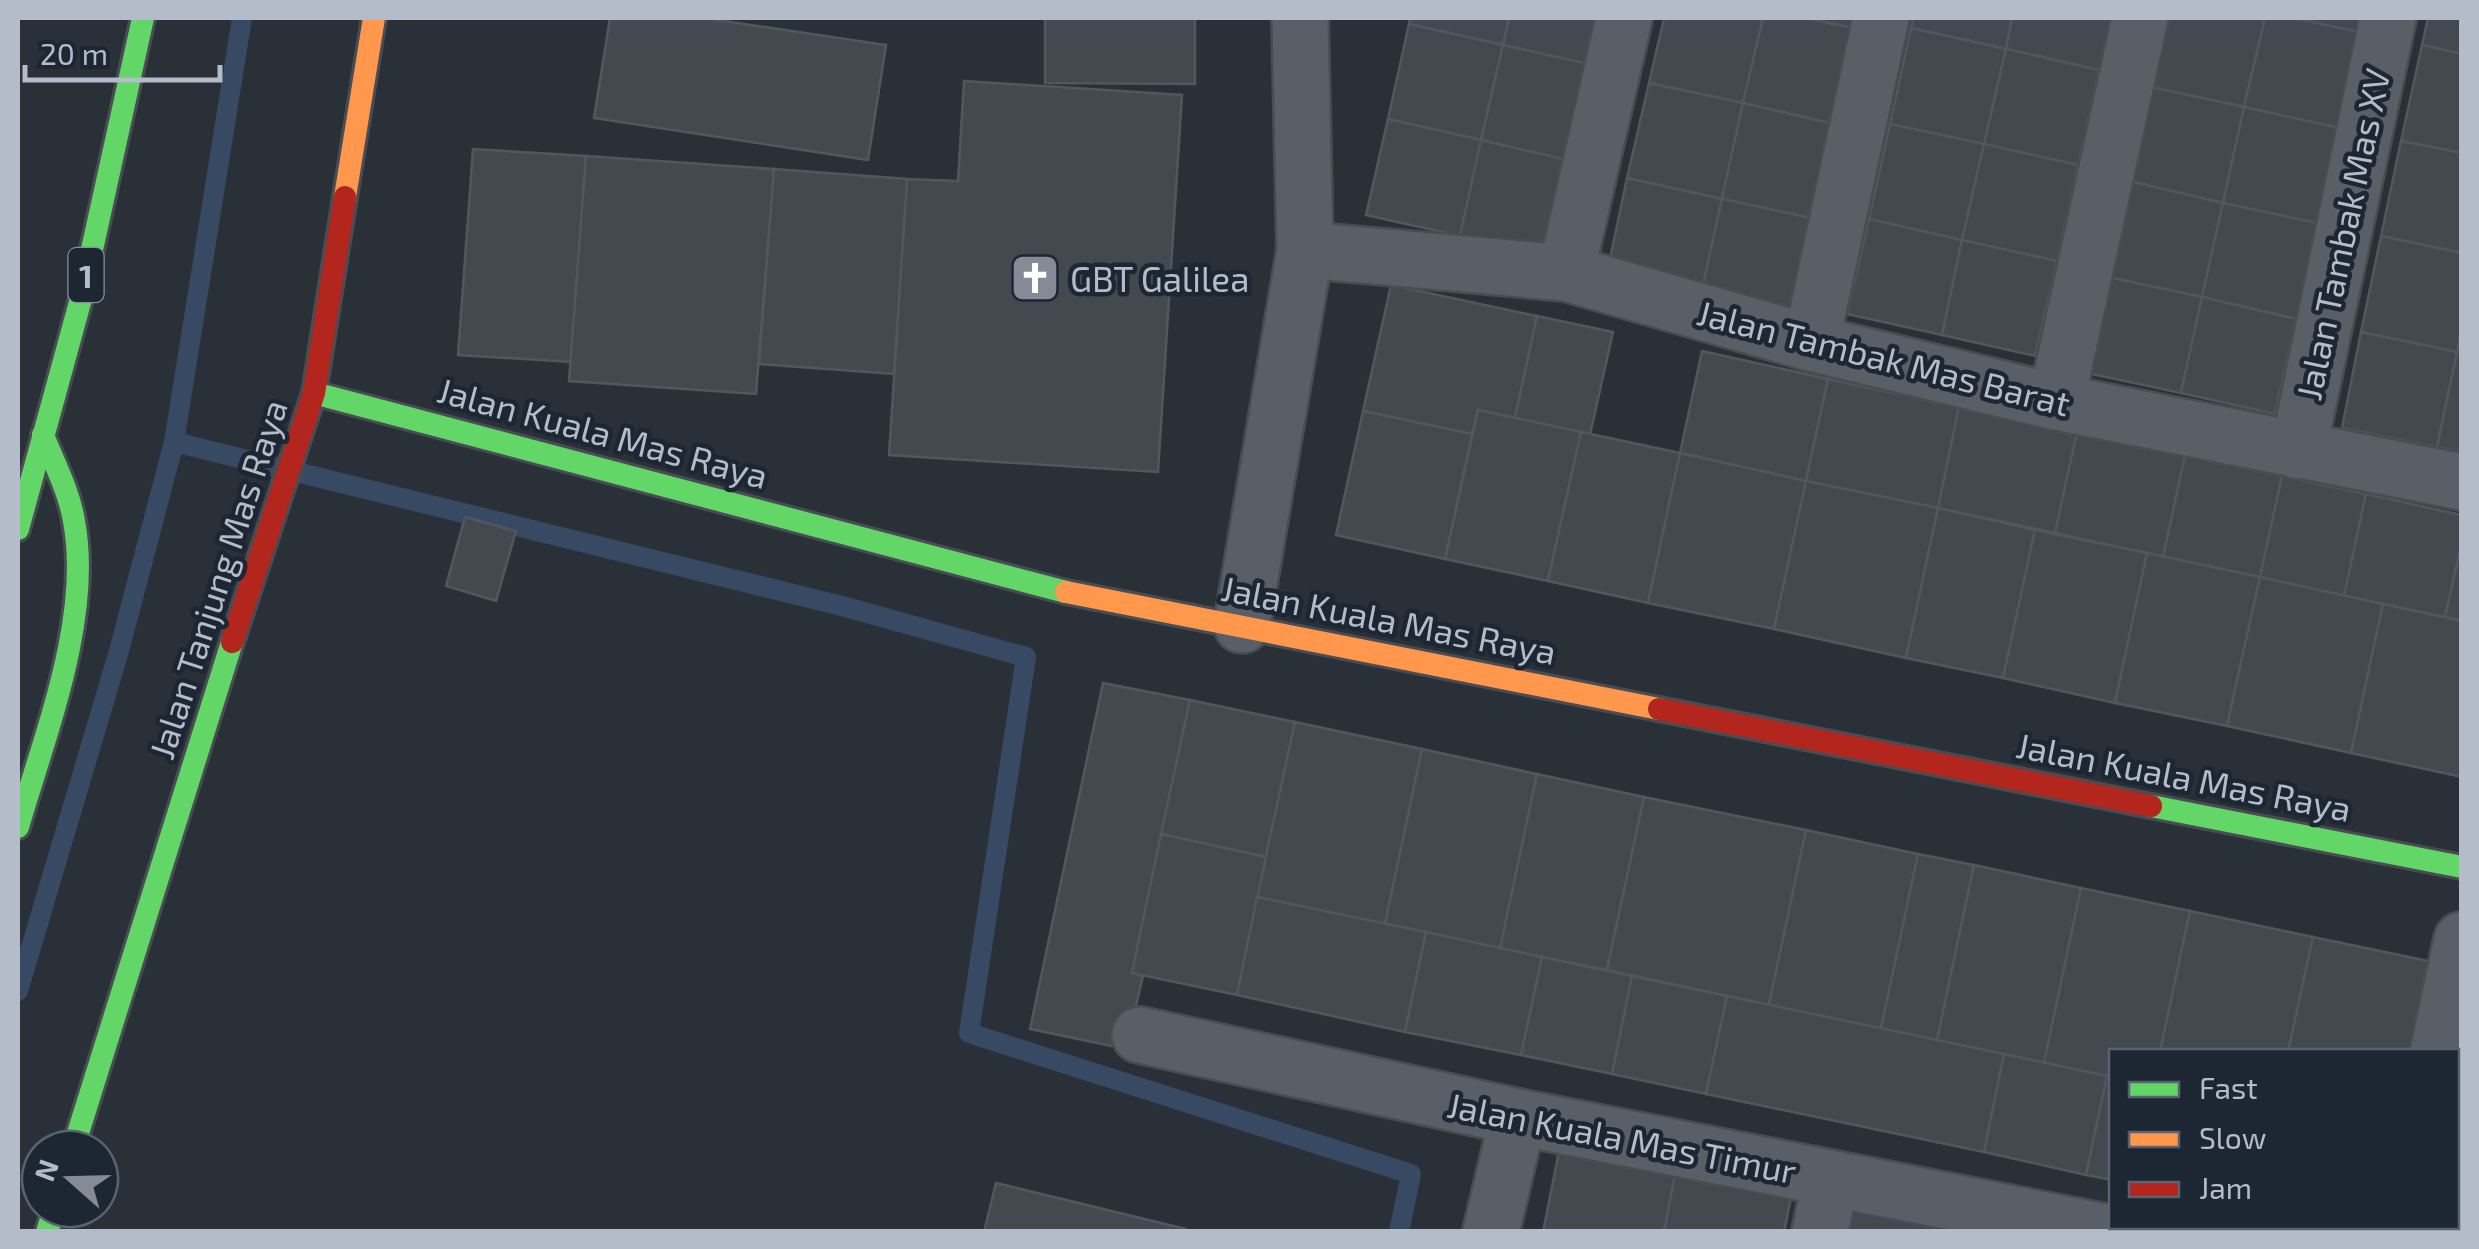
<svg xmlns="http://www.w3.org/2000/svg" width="2479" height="1249" viewBox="0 0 2479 1249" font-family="'Exo 2',sans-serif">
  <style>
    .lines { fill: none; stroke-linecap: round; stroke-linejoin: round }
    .stream { stroke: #384963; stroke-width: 20 }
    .building { fill: #444950; stroke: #52575f; stroke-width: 2.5 }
    .street-casing { stroke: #484c53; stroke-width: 60 }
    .fast-casing { stroke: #484c53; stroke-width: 28 }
    .slow-casing { stroke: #484c53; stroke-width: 28 }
    .jam-casing { stroke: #484c53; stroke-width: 28 }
    .street { stroke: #5a5e66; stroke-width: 55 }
    .fast { stroke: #63d668; stroke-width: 22 }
    .slow { stroke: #ff974d; stroke-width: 22 }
    .jam { stroke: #b3261e; stroke-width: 22 }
    .labels { text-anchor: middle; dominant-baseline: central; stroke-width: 9; stroke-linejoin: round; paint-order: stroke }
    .shield { fill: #1d2633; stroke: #878f9c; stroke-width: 2.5 }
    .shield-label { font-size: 32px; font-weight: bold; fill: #b4bcc9 }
    .street-label { font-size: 35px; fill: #b4bcc9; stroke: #1d2633 }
    .poi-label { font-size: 35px; fill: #b4bcc9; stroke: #1d2633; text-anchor: start }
  </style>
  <rect width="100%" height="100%" fill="#2a3038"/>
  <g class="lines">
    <g class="stream">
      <polyline points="174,442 242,18"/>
      <polyline points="18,991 119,651 174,442 842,606 1026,657 969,1033 1411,1174 1399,1232"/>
    </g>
  </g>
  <g class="building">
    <polygon points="610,18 704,18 886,45 868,160 594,118"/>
    <polygon points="1045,18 1195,18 1195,84 1045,83"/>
    <polygon points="1410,18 1509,18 1503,45 1409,24"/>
    <polygon points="1509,18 1608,18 1597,66 1503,45"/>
    <polygon points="1664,18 1763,18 1743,103 1649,83"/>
    <polygon points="1763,18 1806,18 1859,29 1838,125 1743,103"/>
    <polygon points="1806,18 1861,18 1859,29"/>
    <polygon points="1913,18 2012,18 2006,49 1911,28"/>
    <polygon points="2012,18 2111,18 2099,70 2006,49"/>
    <polygon points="2166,18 2265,18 2244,107 2151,87"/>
    <polygon points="2265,18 2293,18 2360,32 2339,128 2244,107"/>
    <polygon points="2293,18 2363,18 2360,32"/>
    <polygon points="2428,18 2462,18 2462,54 2422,45"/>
    <polygon points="1409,24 1503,45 1481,140 1388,119"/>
    <polygon points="1911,28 2006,49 1984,144 1890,124"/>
    <polygon points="1503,45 1597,66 1576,162 1481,140"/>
    <polygon points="2422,45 2462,54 2462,153 2401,141"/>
    <polygon points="2006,49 2099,70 2078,165 1984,144"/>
    <polygon points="964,81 1182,95 1158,472 889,455 907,179 958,181"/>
    <polygon points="1649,83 1743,103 1722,199 1627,178"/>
    <polygon points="2151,87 2244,107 2223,203 2129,181"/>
    <polygon points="1743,103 1838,125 1816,219 1722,199"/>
    <polygon points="2244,107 2339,128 2317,223 2223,203"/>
    <polygon points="1388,119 1481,140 1460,236 1366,215"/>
    <polygon points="1890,124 1984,144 1962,240 1869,219"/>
    <polygon points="1481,140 1576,162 1554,257 1460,236"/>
    <polygon points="2401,141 2462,153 2462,253 2381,236"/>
    <polygon points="1984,144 2078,165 2057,261 1962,240"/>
    <polygon points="473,149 586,156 571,362 458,355"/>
    <polygon points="586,156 774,169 756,394 569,381"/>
    <polygon points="774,169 907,179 894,374 759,364"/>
    <polygon points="1627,178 1722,199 1701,294 1607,273"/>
    <polygon points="2129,181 2223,203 2202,297 2108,277"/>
    <polygon points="1722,199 1816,219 1795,315 1701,294"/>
    <polygon points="2223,203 2317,223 2296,319 2202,297"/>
    <polygon points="1869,219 1962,240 1942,335 1847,314"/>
    <polygon points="2381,236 2462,253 2462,328 2457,352 2361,332"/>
    <polygon points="1962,240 2057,261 2035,356 1942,335"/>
    <polygon points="2108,277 2202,297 2181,393 2087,373"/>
    <polygon points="1391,285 1537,316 1515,418 1478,410 1472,434 1363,411"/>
    <polygon points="2202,297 2296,319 2275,414 2181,393"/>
    <polygon points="1537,316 1613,332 1590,435 1515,418"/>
    <polygon points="2361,332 2457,352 2437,447 2342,428"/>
    <polygon points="1702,351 1828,379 1806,481 1680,453"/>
    <polygon points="2457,352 2462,353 2462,452 2437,447"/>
    <polygon points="1828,379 1959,407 1938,508 1806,481"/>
    <polygon points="1959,407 2077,432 2055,533 1938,508"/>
    <polygon points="1478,410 1581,432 1548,581 1445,559"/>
    <polygon points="1363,411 1472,434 1445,559 1336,535"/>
    <polygon points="1581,432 1680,453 1648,603 1548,581"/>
    <polygon points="2077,432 2185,456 2163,557 2055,533"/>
    <polygon points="1680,453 1806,481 1774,629 1648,603"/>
    <polygon points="2185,456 2282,476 2260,577 2163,557"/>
    <polygon points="2282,476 2366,494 2344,596 2260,577"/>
    <polygon points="1806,481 1938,508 1906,658 1774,629"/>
    <polygon points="2366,494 2462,515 2462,542 2445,617 2344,596"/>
    <polygon points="1938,508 2035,530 2003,678 1906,658"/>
    <polygon points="465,517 516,531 496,601 446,586"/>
    <polygon points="2035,530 2147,553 2115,703 2003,678"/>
    <polygon points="2462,542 2462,621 2445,617"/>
    <polygon points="2147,553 2260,577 2227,726 2115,703"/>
    <polygon points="2260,577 2383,604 2351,753 2227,726"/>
    <polygon points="2383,604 2462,621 2462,777 2351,753"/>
    <polygon points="1103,683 1190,700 1132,973 1143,976 1126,1049 1030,1029"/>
    <polygon points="1190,700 1295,722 1266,857 1161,834"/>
    <polygon points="1295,722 1422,749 1385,924 1257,897"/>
    <polygon points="1422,749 1537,774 1500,949 1385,924"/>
    <polygon points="1537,774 1644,797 1607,970 1500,949"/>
    <polygon points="1644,797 1806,830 1769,1005 1607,970"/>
    <polygon points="1806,830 1918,854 1881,1029 1769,1005"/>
    <polygon points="1161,834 1266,857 1237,995 1132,973"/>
    <polygon points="1918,854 1974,865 1937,1040 1881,1029"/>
    <polygon points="1974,865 2081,888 2044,1063 1937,1040"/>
    <polygon points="2081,888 2190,911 2160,1052 2112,1052 2112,1077 2044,1063"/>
    <polygon points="1257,897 1426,932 1405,1032 1237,995"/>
    <polygon points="2190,911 2313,937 2288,1052 2160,1052"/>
    <polygon points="1426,932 1542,957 1521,1055 1405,1032"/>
    <polygon points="2313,937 2428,961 2409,1052 2288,1052"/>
    <polygon points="1542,957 1632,976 1612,1074 1521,1055"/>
    <polygon points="1632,976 1727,996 1706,1094 1612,1074"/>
    <polygon points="1727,996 2004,1054 1984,1152 1706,1094"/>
    <polygon points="2004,1054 2107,1076 2086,1175 1984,1152"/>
    <polygon points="2107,1076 2112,1077 2112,1180 2086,1175"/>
    <polygon points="1560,1146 1676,1170 1664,1232 1543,1232"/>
    <polygon points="2462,1167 2462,1232 2448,1232 2449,1226 2456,1226 2456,1191"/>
    <polygon points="1676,1170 1792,1193 1784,1232 1664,1232"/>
    <polygon points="996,1183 1186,1229 1186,1232 984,1232"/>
    <polygon points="1842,1203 1958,1226 1957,1232 1836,1232"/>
    <polygon points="2334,1226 2372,1226 2371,1232"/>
  </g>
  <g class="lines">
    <g class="street-casing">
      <g id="street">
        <polyline points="1305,250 1566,273 1811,343 2056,402 2462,482"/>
        <polyline points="1566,273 1624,18"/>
        <polyline points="1811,343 1881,18"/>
        <polyline points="2056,402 2140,18"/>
        <polyline points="2298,451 2388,18"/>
        <polyline points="1242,625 1305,250 1300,18"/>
        <polyline points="1140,1035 1518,1117 2105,1232"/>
        <polyline points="2438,1052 2462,940"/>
        <polyline points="1491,1232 1518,1117"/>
        <polyline points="1820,1232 1831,1179"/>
        <polyline points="2401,1232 2402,1226"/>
      </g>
    </g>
    <g class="fast-casing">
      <g id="fast">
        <polyline points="314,393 1066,592"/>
        <polyline points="18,529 82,295 143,18"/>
        <polyline points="2151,806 2462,867"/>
        <path d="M18,827C45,734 92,618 74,521C69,491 54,463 43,435"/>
        <polyline points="73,1149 232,642"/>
        <polyline points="47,1232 54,1209"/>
      </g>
    </g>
    <g class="slow-casing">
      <g id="slow">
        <polyline points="345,197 374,18"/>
        <polyline points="1066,592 1659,709"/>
      </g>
    </g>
    <g class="jam-casing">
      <g id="jam">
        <polyline points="232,642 314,393 345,197"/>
        <polyline points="1659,709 2151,806"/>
      </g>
    </g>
    <use href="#street" class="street"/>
    <use href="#fast" class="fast"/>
    <use href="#slow" class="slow"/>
    <use href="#jam" class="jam"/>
  </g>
  <defs>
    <g id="church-square" transform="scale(2.5)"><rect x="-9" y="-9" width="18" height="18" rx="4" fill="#848b96" stroke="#1d2633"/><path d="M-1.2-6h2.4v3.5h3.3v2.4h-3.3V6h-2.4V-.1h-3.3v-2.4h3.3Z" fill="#fff"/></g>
  </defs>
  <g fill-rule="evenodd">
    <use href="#church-square" x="1035" y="278"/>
  </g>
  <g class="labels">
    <rect class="shield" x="68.5" y="248" width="35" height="54" rx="8"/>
    <g class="shield-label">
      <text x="86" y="275">1</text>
    </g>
    <g class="street-label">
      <text transform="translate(2342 234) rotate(-78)">Jalan Tambak Mas XV</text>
      <text transform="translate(1884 357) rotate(14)">Jalan Tambak Mas Barat</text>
      <text transform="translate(603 432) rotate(15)">Jalan Kuala Mas Raya</text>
      <text transform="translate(217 579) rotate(-72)">Jalan Tanjung Mas Raya</text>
      <text transform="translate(1389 619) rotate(11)">Jalan Kuala Mas Raya</text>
      <text transform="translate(2184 776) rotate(11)">Jalan Kuala Mas Raya</text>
      <text transform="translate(1622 1137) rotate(11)">Jalan Kuala Mas Timur</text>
    </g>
    <g class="poi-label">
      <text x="1070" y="278">GBT Galilea</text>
    </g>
  </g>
  <rect width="2479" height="1249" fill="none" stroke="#b4bcc9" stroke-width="40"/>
  <rect x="2109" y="1049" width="350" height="180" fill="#1d2633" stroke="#59626f" stroke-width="2.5"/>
  <rect x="2129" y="1082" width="50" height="15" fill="#63d668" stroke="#59626f" stroke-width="2.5"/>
  <text x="2199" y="1099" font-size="30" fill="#b4bcc9">Fast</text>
  <rect x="2129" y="1132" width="50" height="15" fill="#ff974d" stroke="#59626f" stroke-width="2.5"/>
  <text x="2199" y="1149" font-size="30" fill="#b4bcc9">Slow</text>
  <rect x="2129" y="1182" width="50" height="15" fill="#b3261e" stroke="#59626f" stroke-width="2.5"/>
  <text x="2199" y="1199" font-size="30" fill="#b4bcc9">Jam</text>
  <g transform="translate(70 1179) rotate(290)"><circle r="48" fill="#1d2633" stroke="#59626f" stroke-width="2.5"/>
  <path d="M0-8L18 38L0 25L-18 38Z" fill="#848b96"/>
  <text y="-15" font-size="28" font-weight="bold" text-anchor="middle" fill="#b4bcc9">N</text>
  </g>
  <path d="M25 65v15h195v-15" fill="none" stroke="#b4bcc9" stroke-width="5"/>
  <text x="40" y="65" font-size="30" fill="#b4bcc9" stroke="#1d2633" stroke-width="8" paint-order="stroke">20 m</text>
</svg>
